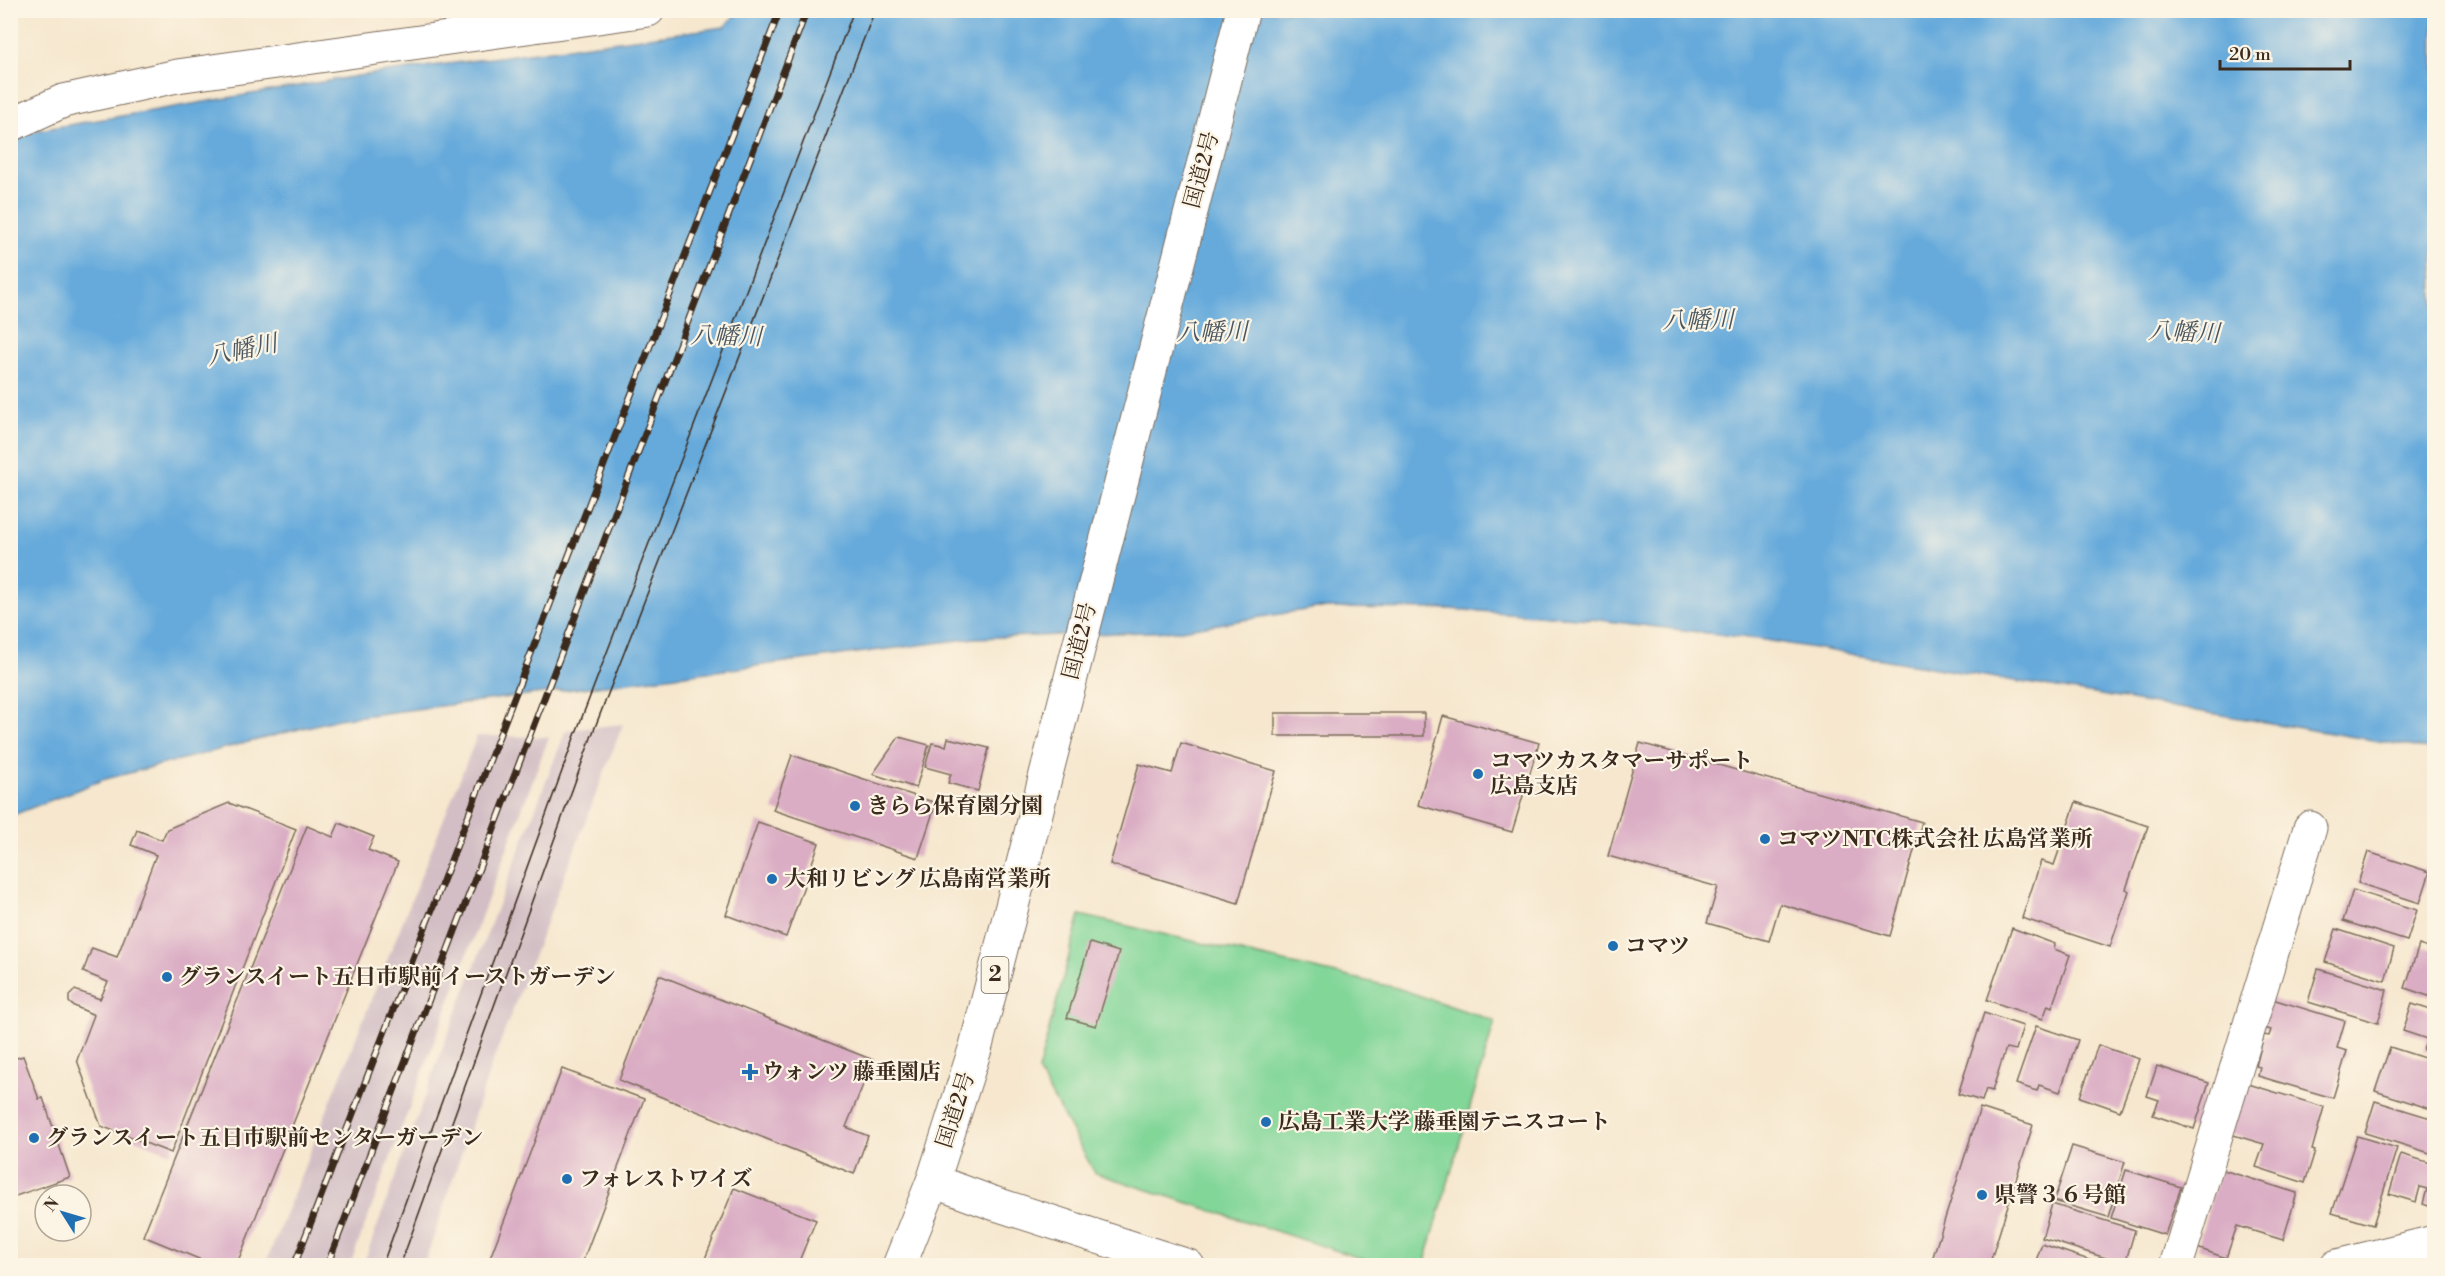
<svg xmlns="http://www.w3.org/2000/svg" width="2445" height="1276" viewBox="0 0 2445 1276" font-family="'Libre Bodoni','Noto Serif JP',serif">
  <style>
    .industrial { fill: #d2bec4 }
    .green { fill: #81d698; stroke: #5e805b; stroke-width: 1.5 }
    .water { fill: #66aadb; stroke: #506a7c; stroke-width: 1.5 }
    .building { fill: #daadc4 }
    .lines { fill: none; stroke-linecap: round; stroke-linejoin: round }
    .street-casing { stroke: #7c6c5c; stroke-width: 35 }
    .secondary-casing { stroke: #7c6c5c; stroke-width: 35 }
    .highway-casing { stroke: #7c6c5c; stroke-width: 35 }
    .street { stroke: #fff; stroke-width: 33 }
    .secondary { stroke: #fff; stroke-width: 33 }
    .highway { stroke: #fff; stroke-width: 33 }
    .tram { stroke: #3b2a1e; stroke-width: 1.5 }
    .rail-casing { stroke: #3b2a1e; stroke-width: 7 }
    .rail { stroke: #fcf5e5; stroke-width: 4.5; stroke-dasharray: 14; stroke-linecap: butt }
    .poi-dot { fill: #1f6fb2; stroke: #fcf5e5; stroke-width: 2 }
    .labels { text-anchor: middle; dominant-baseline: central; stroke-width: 4.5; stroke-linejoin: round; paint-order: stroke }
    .shield { fill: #fcf5e5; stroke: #75675a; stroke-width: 1.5 }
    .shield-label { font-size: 21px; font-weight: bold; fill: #3b2a1e }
    .street-label { font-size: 22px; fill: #3b2a1e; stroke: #fcf5e5 }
    .poi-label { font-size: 22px; font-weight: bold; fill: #3b2a1e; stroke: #fcf5e5; text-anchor: start }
    .water-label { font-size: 24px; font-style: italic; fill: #4a5760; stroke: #fcf5e5 }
  </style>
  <rect width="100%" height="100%" fill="#fcf5e5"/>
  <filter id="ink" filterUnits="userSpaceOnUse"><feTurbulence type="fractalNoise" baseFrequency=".0167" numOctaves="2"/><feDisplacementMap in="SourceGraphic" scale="12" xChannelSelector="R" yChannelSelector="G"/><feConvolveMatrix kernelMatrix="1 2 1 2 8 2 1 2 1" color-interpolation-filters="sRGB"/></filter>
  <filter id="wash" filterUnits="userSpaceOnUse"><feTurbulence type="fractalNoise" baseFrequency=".008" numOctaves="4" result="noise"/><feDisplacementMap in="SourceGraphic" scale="24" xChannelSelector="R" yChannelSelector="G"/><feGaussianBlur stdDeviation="1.35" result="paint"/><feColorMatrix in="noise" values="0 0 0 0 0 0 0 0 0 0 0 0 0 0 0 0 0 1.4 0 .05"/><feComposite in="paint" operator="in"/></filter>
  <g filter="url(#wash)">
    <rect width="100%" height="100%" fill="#f6e7ce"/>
    <g class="industrial">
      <polygon points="623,724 491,1066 424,1265 363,1265 443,1047 566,730"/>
      <polygon points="477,736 549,737 350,1265 265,1265"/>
    </g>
    <polygon class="green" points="1080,915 1397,988 1495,1021 1424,1265 1381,1265 1095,1173 1038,1071"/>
    <polygon class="water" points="739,11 2434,11 2434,750 1765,640 1591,619 1450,609 1317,608 1176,631 975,638 338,719 102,780 11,816 10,135 357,76 724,27"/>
    <g id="blocks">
      <g class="building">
        <rect x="1275" y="713" width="149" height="23"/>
        <polygon points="1443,716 1539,743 1512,832 1418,805"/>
        <polygon points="899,737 929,745 916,788 873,774"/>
        <polygon points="948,738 989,748 978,791 948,783 951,774 925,767 932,743 946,746"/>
        <polygon points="1181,743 1276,771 1238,903 1110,864 1139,764 1172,773"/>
        <polygon points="1640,743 1922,822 1890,936 1780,904 1769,941 1707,923 1718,887 1608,856"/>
        <polygon points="792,755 936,803 918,858 773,810"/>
        <polygon points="2076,802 2148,826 2126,889 2129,891 2110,947 2022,918 2041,861 2054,865"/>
        <polygon points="229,803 296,829 171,1153 101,1126 77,1060 94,1015 72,1005 69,1002 69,996 75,990 100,999 108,982 83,972 92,948 117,957 156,855 131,845 137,830 162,840 167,829"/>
        <polygon points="758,822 819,843 786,937 726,915"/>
        <polygon points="339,823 374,837 368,850 398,862 236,1266 216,1266 143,1236 307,826 333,837"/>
        <polygon points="2368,852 2430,872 2420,903 2358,883"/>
        <polygon points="2353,890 2417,910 2407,941 2343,921"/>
        <polygon points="2012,928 2055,944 2054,949 2070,955 2052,1007 2048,1005 2043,1019 1987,1000"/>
        <polygon points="2336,929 2394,948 2385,981 2325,962"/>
        <polygon points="1090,943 1119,952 1096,1026 1067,1018"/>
        <polygon points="2419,945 2434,950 2434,998 2405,988"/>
        <polygon points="2318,969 2387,990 2378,1023 2308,1002"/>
        <polygon points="659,975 873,1060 846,1127 868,1136 854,1174 619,1080"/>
        <polygon points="2269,998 2345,1021 2337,1048 2347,1051 2333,1098 2258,1076 2260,1067 2256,1066 2264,1035 2269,1036 2271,1030 2261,1027"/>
        <polygon points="2412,1004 2434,1011 2434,1053 2423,1050 2427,1039 2403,1031"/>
        <polygon points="1984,1013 2023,1026 2016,1050 2006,1048 1992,1091 1986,1089 1982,1101 1958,1094"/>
        <polygon points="2036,1026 2078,1040 2060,1092 2039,1085 2037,1091 2016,1084"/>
        <polygon points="2098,1045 2139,1059 2120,1111 2080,1097"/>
        <polygon points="2390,1047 2434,1061 2434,1110 2375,1091"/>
        <polygon points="23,1056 39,1099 43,1098 70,1177 10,1198 10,1060"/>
        <polygon points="2157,1066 2209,1083 2194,1129 2153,1115 2159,1100 2147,1096"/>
        <polygon points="562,1069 644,1099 581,1266 509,1266 490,1258"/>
        <polygon points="2245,1083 2324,1107 2312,1150 2315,1151 2305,1183 2256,1167 2264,1144 2230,1134"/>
        <polygon points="2375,1101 2434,1119 2433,1154 2365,1133"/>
        <polygon points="1980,1108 2033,1125 1989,1266 1930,1266"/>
        <polygon points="2357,1136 2397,1148 2373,1225 2332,1213"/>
        <polygon points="2072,1146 2125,1162 2108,1217 2054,1201"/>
        <polygon points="2401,1154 2434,1164 2434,1208 2423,1204 2427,1189 2420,1187 2416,1202 2389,1194"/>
        <polygon points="2220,1169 2297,1193 2283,1240 2237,1226 2226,1258 2197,1248"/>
        <polygon points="2126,1170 2181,1187 2165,1235 2111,1218"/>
        <polygon points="734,1188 816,1220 797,1266 702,1266"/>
        <polygon points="2052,1204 2135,1230 2125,1264 2042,1238"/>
        <polygon points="2042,1244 2101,1264 2101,1266 2034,1266"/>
      </g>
    </g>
  </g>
  <g filter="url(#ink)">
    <use href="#blocks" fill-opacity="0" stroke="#7c6c5c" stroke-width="1.5"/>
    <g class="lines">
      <g class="street-casing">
        <g id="street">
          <polyline points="10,125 63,101 177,76 648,10"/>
          <polyline points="2176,1266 2310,828"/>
          <polyline points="2337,1266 2434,1242"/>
        </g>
      </g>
      <g class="secondary-casing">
        <polyline id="secondary" points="933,1181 990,1202 1188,1266"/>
      </g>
      <g class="highway-casing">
        <polyline id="highway" points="899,1266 933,1181 976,1046 1243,10"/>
      </g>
      <use href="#street" class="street"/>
      <use href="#secondary" class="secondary"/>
      <use href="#highway" class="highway"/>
      <g class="tram">
        <polyline points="382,1266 574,738 854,10"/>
        <polyline points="400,1266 592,735 875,10"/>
      </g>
      <g class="rail-casing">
        <g id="rail">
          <polyline points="294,1266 780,10"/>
          <polyline points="327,1266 807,10"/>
        </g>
      </g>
      <use href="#rail" class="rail"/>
    </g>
  </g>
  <g class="poi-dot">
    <circle cx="1478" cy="774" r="6"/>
    <circle cx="855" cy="806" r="6"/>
    <circle cx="1765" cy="839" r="6"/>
    <circle cx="772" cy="879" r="6"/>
    <circle cx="1613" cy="946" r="6"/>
    <circle cx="167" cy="977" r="6"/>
    <path d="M747 1063h6v6h6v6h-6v6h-6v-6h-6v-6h6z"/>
    <circle cx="1266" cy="1122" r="6"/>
    <circle cx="34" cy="1138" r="6"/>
    <circle cx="567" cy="1179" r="6"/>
    <circle cx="1982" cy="1195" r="6"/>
  </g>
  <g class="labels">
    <rect class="shield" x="981.5" y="957" width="27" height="36" rx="4.5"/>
    <g class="shield-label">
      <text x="995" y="975">2</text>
    </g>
    <g class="street-label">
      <text transform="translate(1202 170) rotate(-75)">国道2号</text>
      <text transform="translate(1080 641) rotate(-76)">国道2号</text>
      <text transform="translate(956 1110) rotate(-72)">国道2号</text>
    </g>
    <g class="poi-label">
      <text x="1490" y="761">コマツカスタマーサポート<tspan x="1490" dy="25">広島支店</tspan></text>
      <text x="867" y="806">きらら保育園分園</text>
      <text x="1777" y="839">コマツNTC株式会社 広島営業所</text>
      <text x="784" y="879">大和リビング 広島南営業所</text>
      <text x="1625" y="946">コマツ</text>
      <text x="179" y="977">グランスイート五日市駅前イーストガーデン</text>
      <text x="762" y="1072">ウォンツ 藤垂園店</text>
      <text x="1278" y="1122">広島工業大学 藤垂園テニスコート</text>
      <text x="46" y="1138">グランスイート五日市駅前センターガーデン</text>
      <text x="579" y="1179">フォレストワイズ</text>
      <text x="1994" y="1195">県警３６号館</text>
    </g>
    <g class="water-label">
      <text transform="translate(1698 321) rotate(-1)">八幡川</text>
      <text transform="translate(1212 333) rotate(-1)">八幡川</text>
      <text transform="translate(2184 333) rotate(2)">八幡川</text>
      <text transform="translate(726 337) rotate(1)">八幡川</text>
      <text transform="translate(242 351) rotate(-12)">八幡川</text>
    </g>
  </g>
  <rect width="2445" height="1276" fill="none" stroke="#fcf5e5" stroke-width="36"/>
  <g transform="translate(63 1213) rotate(307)"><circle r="28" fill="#fcf5e5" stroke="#afa495" stroke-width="1.5"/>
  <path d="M0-4.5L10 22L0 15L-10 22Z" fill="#1f6fb2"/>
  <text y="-9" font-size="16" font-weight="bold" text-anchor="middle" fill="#3b2a1e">N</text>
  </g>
  <path d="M2220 60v9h130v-9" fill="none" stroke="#3b2a1e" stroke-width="3"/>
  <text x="2229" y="60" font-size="18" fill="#3b2a1e" stroke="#fcf5e5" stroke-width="4.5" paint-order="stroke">20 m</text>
</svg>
